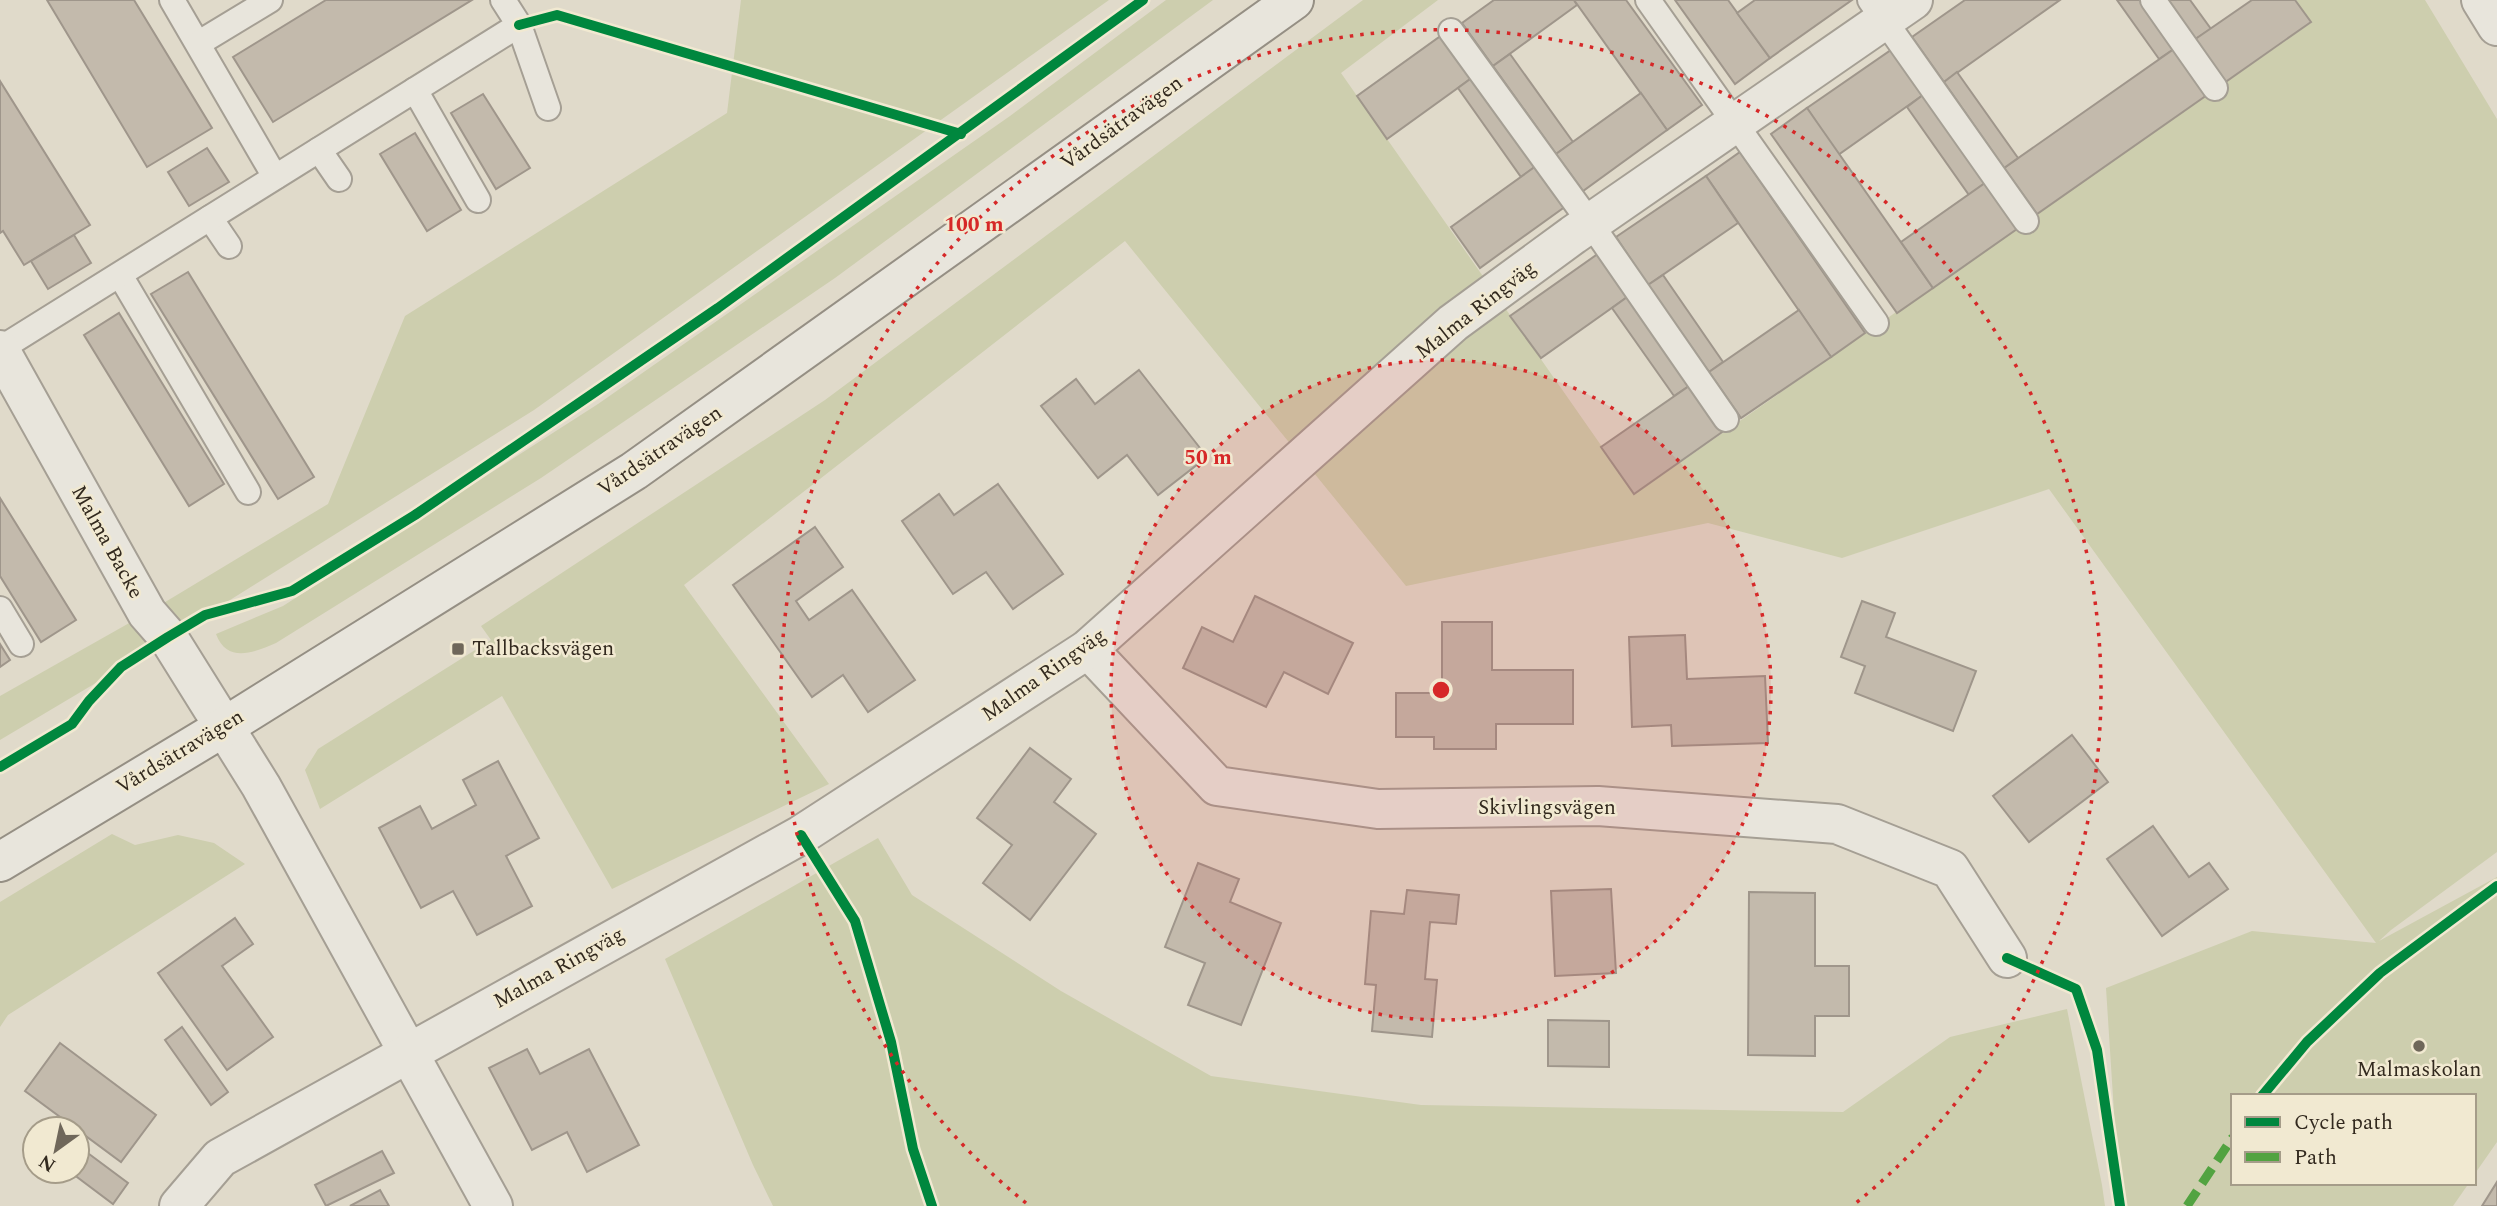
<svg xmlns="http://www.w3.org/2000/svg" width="2497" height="1206" viewBox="0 0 2497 1206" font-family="Spectral,serif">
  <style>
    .green { fill: #cdceae }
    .building { fill: #c3baac; stroke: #9f968b; stroke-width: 2 }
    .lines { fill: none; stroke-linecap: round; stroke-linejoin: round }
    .service-casing { stroke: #a59f94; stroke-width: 28 }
    .minor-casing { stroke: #a59f94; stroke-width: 42 }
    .secondary-casing { stroke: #958f84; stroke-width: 42 }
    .service { stroke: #e8e5dc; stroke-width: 24 }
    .minor { stroke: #e8e5dc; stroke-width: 38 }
    .secondary { stroke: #e8e5dc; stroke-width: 38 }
    .quiet { stroke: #52a341; stroke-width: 9; stroke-dasharray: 18 9; stroke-linecap: butt }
    .cycleway-casing { stroke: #f1e9d1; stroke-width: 15 }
    .cycleway { stroke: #00873e; stroke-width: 10 }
    .ring { fill: none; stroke: #d62828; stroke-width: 3.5; stroke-dasharray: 3.5 7 }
    .poi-dot { fill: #6f675a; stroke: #f1e9d1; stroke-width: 2.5 }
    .labels { text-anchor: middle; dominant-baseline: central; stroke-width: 5; stroke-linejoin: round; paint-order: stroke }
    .street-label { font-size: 21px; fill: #32291e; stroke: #f1e9d1 }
    .poi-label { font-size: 21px; fill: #32291e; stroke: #f1e9d1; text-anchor: start }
    .centre { fill: #d62828; stroke: #f1e9d1; stroke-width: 3.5 }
    .ring-label { font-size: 21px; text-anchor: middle; font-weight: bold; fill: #d62828; stroke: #f1e9d1; stroke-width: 5; stroke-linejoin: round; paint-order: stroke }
  </style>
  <rect width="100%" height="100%" fill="#e0daca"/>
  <g class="green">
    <polygon points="741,0 1109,0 534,410 126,665 0,740 0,696 147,613 328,504 405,316 727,113"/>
    <path d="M1166,0H1213L835,278L541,478L276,643C255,652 227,664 216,634L283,606L598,404L1010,116Z"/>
    <polygon points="1363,0 1438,0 1341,73 1635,494 2311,23 2296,0 2425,0 2497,119 2497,852 2391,930 2379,941 2497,877 2497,1142 2474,1175 2474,1096 2233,1096 2233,1183 2469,1183 2453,1206 2120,1206 2106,988 2252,931 2376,943 2049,489 1842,558 1708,523 1406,586 1125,241 684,585 829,784 612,889 502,696 320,809 305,770 318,749 491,640 481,626 825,400"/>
    <polygon points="112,834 135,845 178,835 214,843 245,864 8,1015 0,1027 0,902"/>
    <polygon points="878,838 912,895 1061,991 1211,1076 1421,1105 1843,1112 1950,1037 2067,1009 2102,1185 2105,1206 773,1206 753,1165 665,959"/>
  </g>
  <g class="building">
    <polygon points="47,0 134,0 212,128 147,167"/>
    <polygon points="326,0 472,0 273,122 233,57"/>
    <polygon points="1494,0 1574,0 1577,5 1493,66 1462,23"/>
    <polygon points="1574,0 1626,0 1702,105 1667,130"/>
    <polygon points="1675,0 1728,0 1770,58 1735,84"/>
    <polygon points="1755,0 1852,0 1770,58 1737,13"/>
    <polygon points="1965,0 2060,0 1944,82 1912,37"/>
    <polygon points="2117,0 2140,0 2174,49 2159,59"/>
    <polygon points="2166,0 2190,0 2211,29 2194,40"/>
    <polygon points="2252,0 2295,0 2311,22 2224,83 2194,40"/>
    <polygon points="1442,35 1473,77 1387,139 1357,96"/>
    <polygon points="2174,49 2207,95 2037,214 2004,168"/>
    <polygon points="1891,50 1923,95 1838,155 1807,108"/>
    <polygon points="1510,54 1573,142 1556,154 1493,66"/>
    <polygon points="1957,72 2018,158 2004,168 1944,82"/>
    <polygon points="1473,77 1536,166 1521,177 1458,88"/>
    <polygon points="0,81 90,225 24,265 3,231 0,233"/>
    <polygon points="1641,93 1667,130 1583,191 1556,154"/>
    <polygon points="483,94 530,168 496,189 451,113"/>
    <polygon points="1923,95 1985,183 1969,195 1907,107"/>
    <polygon points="1807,108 1933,288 1897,313 1771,134"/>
    <polygon points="415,133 461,210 427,231 380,154"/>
    <polygon points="207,148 229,182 189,206 168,172"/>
    <polygon points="1740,152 1865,333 1831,357 1706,176"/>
    <polygon points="1536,166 1566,206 1480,268 1451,227"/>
    <polygon points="1706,176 1738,223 1648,285 1616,237"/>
    <polygon points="1985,183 2017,229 1933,288 1901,242"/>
    <polygon points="74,235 91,263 48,289 31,261"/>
    <polygon points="1599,253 1630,295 1541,358 1510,316"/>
    <polygon points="188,272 314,477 278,499 151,294"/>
    <polygon points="1663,275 1723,362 1709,372 1648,285"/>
    <polygon points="1630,295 1692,384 1674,396 1612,308"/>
    <polygon points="1799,310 1831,357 1741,418 1709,372"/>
    <polygon points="119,313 224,484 189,506 84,335"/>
    <polygon points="1139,370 1207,457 1158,495 1127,455 1098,478 1041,406 1076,379 1095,404"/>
    <polygon points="1692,384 1725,430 1634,494 1601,447"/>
    <polygon points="998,484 1063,574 1013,609 986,572 953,594 902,521 939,494 954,515"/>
    <polygon points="0,498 76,620 41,642 0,576"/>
    <polygon points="815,527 843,567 796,601 809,620 852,590 915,680 868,712 843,675 812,697 733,585"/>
    <polygon points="1255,596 1353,643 1328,694 1284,672 1266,707 1183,668 1202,627 1233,642"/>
    <polygon points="1862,601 1895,613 1886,637 1976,671 1953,731 1855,693 1865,666 1841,657"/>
    <polygon points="1442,622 1492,622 1492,670 1573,670 1573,724 1496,724 1496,749 1434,749 1434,737 1396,737 1396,693 1442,693"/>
    <polygon points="1685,635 1687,679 1765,676 1768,743 1672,746 1671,725 1632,727 1629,637"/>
    <polygon points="0,644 10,660 0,667"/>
    <polygon points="2072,735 2108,782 2029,842 1993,796"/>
    <polygon points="1030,748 1071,779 1054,802 1096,834 1030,920 983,883 1012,845 977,818"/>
    <polygon points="498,761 539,838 506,856 532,906 477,935 453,891 421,908 379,828 420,806 432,829 476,805 463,780"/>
    <polygon points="2153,826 2189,877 2209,863 2228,889 2162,936 2107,859"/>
    <polygon points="1198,863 1239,879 1230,902 1281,923 1241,1025 1188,1005 1205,963 1165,947"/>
    <polygon points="1611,889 1616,973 1555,976 1551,891"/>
    <polygon points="1407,890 1459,895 1456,924 1430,922 1425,979 1437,980 1432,1037 1372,1031 1376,985 1365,984 1371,911 1404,914"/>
    <polygon points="1749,892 1815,893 1815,966 1849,966 1849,1016 1815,1016 1815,1056 1748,1055"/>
    <polygon points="235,918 253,944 222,966 273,1037 227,1070 158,973"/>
    <polygon points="1548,1020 1609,1021 1609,1067 1548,1066"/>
    <polygon points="182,1027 228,1092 211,1105 165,1040"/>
    <polygon points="60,1043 156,1115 121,1162 25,1091"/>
    <polygon points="527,1049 540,1074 589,1049 639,1145 587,1172 567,1132 532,1150 489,1068"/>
    <polygon points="77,1145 128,1183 113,1204 69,1171 77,1171"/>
    <polygon points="382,1151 394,1173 326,1206 315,1185"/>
    <polygon points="2497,1182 2497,1206 2482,1206"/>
    <polygon points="380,1190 389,1206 350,1206"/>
  </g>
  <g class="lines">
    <g class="service-casing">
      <g id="service">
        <polyline points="172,0 275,177"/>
        <polyline points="1648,0 1876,323"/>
        <polyline points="1870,0 2026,221"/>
        <polyline points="2153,0 2215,88"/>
        <polyline points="519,25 548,108"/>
        <polyline points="1451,31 1591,224 1726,419"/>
        <polyline points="199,43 270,0"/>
        <polyline points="415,90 478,200"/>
        <polyline points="319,150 339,179"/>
        <polyline points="210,218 229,246"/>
        <polyline points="120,275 248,492"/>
        <polyline points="0,349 519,25 503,0"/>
        <polyline points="0,609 21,644"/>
      </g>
    </g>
    <g class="minor-casing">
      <g id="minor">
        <polyline points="2481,0 2497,26"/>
        <polyline points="0,350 147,613 168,637 261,786 493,1206"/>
        <polyline points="1088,649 1217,786 1378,809 1598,806 1837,824 1950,869 2007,958"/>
        <polyline points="179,1206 220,1158 801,835 1088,649 1453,323 1573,235 1913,0"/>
      </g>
    </g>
    <g class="secondary-casing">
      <polyline id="secondary" points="0,862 224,727 634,471 1294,0"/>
    </g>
    <use href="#service" class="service"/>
    <use href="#minor" class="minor"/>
    <use href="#secondary" class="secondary"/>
    <polyline class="quiet" points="2187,1206 2233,1137"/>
    <g class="cycleway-casing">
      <g id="cycleway">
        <polyline points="519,25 557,15 961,134"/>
        <polyline points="0,767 72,724 89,701 121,667 168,637 205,615 292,591 415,515 718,308 1143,0"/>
        <polyline points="801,835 855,921 891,1042 913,1149 932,1206"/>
        <polyline points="2007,958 2076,989 2097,1050 2120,1206"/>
        <polyline points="2262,1096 2307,1042 2380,973 2497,886"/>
      </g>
    </g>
    <use href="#cycleway" class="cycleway"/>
  </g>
  <circle cx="1441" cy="690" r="330" fill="#d62828" fill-opacity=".12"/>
  <g class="ring">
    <circle cx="1441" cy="690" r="330"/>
    <path d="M1026 1203A660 660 0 1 1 1856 1203"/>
  </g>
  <g class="poi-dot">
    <rect x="451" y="642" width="14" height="14" rx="3.5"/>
    <circle cx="2419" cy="1046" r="7"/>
  </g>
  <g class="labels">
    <g class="street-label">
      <text transform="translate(1122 123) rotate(-36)">Vårdsätravägen</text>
      <text transform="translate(1476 310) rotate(-38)">Malma Ringväg</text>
      <text transform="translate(660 451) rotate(-34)">Vårdsätravägen</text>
      <text transform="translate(107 542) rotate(61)">Malma Backe</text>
      <text transform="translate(1044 675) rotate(-35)">Malma Ringväg</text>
      <text transform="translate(180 752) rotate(-31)">Vårdsätravägen</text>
      <text x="1547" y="808">Skivlingsvägen</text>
      <text transform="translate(559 968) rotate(-29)">Malma Ringväg</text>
    </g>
    <g class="poi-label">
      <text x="472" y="649">Tallbacksvägen</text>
      <text x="2419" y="1070" text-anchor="middle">Malmaskolan</text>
    </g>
  </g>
  <circle cx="1441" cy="690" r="10" class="centre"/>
  <g class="ring-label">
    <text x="974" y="231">100 m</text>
    <text x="1208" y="464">50 m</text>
  </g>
  <rect x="2231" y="1094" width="245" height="91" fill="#f1e9d1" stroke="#a59c89" stroke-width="2"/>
  <rect x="2245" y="1117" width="35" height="10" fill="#00873e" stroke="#a59c89" stroke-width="2"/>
  <text x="2294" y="1129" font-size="21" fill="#32291e">Cycle path</text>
  <rect x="2245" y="1152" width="35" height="10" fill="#52a341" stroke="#a59c89" stroke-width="2"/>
  <text x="2294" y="1164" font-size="21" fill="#32291e">Path</text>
  <g transform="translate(56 1150) rotate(213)"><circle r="33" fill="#f1e9d1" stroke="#a59c89" stroke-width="2"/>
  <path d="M0-5L12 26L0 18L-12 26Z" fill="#6f675a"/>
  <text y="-10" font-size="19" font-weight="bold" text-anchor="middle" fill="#32291e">N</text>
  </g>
</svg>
